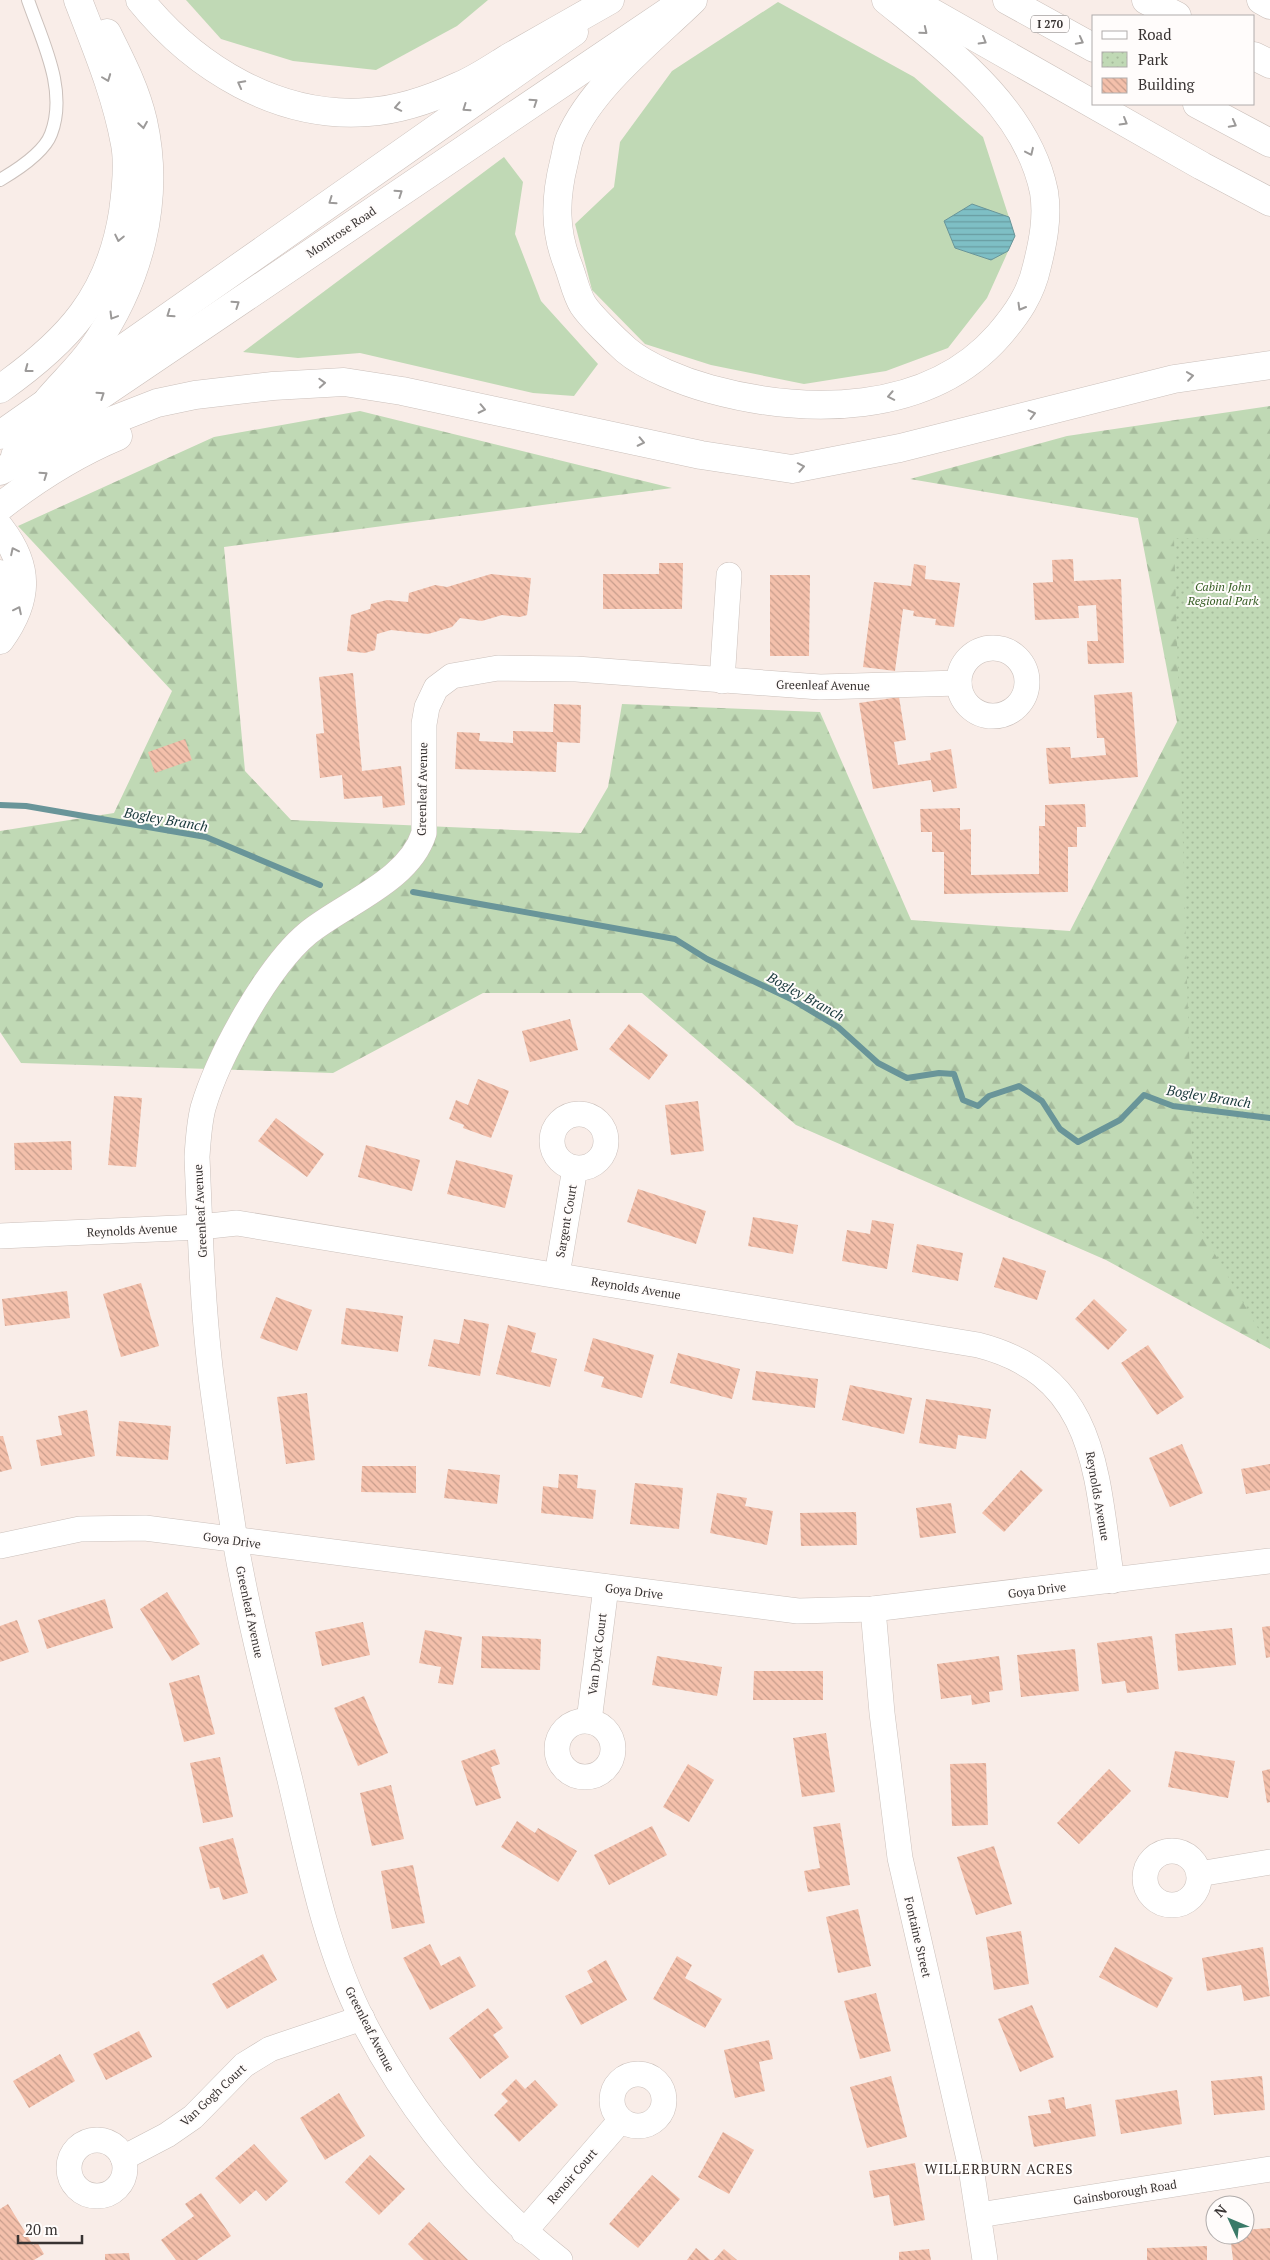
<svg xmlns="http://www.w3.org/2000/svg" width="1270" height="2260" viewBox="0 0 1270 2260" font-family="'PT Serif',serif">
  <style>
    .grass { fill: #c0d9b5 }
    .forest { fill: url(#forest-firs) }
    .park { fill: url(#park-dots) }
    .water { fill: url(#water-rules); stroke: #699599 }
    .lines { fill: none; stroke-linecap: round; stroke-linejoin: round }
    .stream { stroke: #699599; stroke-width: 6 }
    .building { fill: url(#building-back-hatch) }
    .lane-casing { stroke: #cbc0bb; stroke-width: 14 }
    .street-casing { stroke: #cbc0bb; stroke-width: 26 }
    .primary-casing { stroke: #cbc0bb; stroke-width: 29 }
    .highway-casing { stroke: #cbc0bb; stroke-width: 29 }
    .lane { stroke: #fff; stroke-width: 12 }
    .street { stroke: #fff; stroke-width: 25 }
    .primary { stroke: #fff; stroke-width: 28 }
    .highway { stroke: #fff; stroke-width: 28 }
    .oneway { stroke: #9c9a99 }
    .labels { text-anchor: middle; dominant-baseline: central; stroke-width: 4; stroke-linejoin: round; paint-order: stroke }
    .shield { fill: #fffcfb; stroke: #74706f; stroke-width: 1 }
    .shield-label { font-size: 11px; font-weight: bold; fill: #393433 }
    .street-label { font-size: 12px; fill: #393433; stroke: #fffcfb }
    .park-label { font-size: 12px; font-style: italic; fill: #355c23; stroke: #fffcfb }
    .water-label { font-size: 14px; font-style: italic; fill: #17373a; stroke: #fffcfb }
    .neighbourhood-label { font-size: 14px; letter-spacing: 1px; fill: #352c28; stroke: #fffcfb }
  </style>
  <defs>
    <pattern id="forest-firs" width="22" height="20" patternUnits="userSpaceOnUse" patternTransform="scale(1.25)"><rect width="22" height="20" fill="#c0d9b5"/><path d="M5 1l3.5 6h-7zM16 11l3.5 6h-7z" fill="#a6bb9c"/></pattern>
    <pattern id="park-dots" width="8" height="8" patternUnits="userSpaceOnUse" patternTransform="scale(1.25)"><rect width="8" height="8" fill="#c0d9b5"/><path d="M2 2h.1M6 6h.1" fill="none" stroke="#a6bb9c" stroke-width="1.8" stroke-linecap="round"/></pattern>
    <pattern id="water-rules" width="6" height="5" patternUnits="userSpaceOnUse" patternTransform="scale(1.25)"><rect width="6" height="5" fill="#7ebfc5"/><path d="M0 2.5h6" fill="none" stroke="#689ca1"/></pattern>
    <pattern id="building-back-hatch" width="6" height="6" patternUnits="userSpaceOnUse" patternTransform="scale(1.25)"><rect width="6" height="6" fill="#f4c0ab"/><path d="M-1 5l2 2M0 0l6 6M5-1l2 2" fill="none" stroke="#c79d8c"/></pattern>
  </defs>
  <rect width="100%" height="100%" fill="#f9ede8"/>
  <g class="grass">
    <polygon points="186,0 488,0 457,26 376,70 293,61 221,39"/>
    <polygon points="778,2 914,77 983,137 1015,236 987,298 948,348 886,371 804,384 711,365 645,344 592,290 575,224 614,187 620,142 672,71"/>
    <polygon points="504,157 523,182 515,234 541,301 598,364 574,396 533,393 360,353 298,358 243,352"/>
  </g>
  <polygon class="forest" points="1270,406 1270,1349 1106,1260 796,1125 642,993 483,993 333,1073 21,1063 0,1032 0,831 114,813 172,691 18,526 214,437 360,411 672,488 224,547 245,771 291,820 581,833 608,787 622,704 820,712 911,920 1070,931 1177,722 1138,518 910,479 1067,436"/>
  <polygon class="park" points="1174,538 1260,540 1270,544 1270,1349 1194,1218"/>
  <polygon class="water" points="972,204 1009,217 1015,236 1008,251 991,260 955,248 944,221"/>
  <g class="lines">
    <g class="stream">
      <polyline points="0,805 26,806 206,837 320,885"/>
      <polyline points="413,892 675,939 707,959 791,999 838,1027 878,1063 907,1078 939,1073 954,1074 963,1100 978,1106 989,1096 1019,1086 1042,1101 1060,1129 1078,1142 1120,1120 1144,1095 1173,1106 1270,1118"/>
    </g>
  </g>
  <g class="building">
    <polygon points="1073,559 1074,581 1121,579 1124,663 1088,664 1087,641 1098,641 1096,605 1078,606 1079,618 1035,620 1033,583 1053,582 1052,560"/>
    <polygon points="659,563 683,563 682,609 603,609 603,574 659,574"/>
    <polygon points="914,564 926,566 925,579 960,583 954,627 935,625 936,619 913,616 914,611 903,609 895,671 863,667 874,582 911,586"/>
    <polygon points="491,574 531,578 527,615 520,617 502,615 482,621 460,618 452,627 428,634 391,630 377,634 375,650 365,653 347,651 351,615 370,609 371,604 387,600 408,602 409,593 435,585 447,587"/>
    <polygon points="770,575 810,575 809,656 770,656"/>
    <polygon points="353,673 362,771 401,766 405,805 383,808 382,796 344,799 342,775 320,778 316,734 324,733 319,677"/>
    <polygon points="1132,692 1138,777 1049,784 1046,748 1070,747 1071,758 1106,755 1104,738 1097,738 1094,695"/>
    <polygon points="899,697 906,740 894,742 898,765 931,760 930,753 951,749 957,788 933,792 931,780 873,789 859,703"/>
    <polygon points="554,704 581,705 580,743 557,742 556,772 455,769 457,732 480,733 479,741 513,743 513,731 553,732"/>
    <polygon points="185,739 192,760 155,773 148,752"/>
    <polygon points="1085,804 1086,827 1077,827 1077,847 1068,847 1068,892 944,894 944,852 932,852 932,832 921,832 920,809 960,808 960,830 971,829 971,875 1039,874 1039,826 1045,826 1045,805"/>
    <polygon points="570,1019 578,1050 530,1062 522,1031"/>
    <polygon points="629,1024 668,1055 649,1080 609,1049"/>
    <polygon points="478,1079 509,1091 491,1138 463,1128 464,1125 449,1119 456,1100 468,1105"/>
    <polygon points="114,1096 142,1098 136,1167 108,1165"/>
    <polygon points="698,1101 704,1151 671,1155 665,1105"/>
    <polygon points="276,1118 324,1154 307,1177 258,1141"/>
    <polygon points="71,1141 72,1170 15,1170 14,1143"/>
    <polygon points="366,1145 420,1160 412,1191 358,1177"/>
    <polygon points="456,1160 513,1175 505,1208 447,1194"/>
    <polygon points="638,1189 706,1211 696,1244 627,1222"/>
    <polygon points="753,1217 798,1225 793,1254 748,1246"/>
    <polygon points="872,1220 894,1224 887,1269 842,1261 847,1230 870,1234"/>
    <polygon points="917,1244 963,1253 958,1281 912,1272"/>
    <polygon points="1003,1257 1046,1271 1037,1300 994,1287"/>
    <polygon points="141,1283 159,1346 121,1357 103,1294"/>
    <polygon points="67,1291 70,1318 5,1326 2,1299"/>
    <polygon points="276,1297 312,1310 297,1351 260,1338"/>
    <polygon points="1094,1299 1127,1330 1108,1350 1075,1319"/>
    <polygon points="346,1308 403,1316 398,1352 341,1344"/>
    <polygon points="464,1319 489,1324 480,1376 428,1366 434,1339 459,1344"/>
    <polygon points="508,1325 536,1333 531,1352 557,1359 550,1387 496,1374"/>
    <polygon points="593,1338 654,1355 642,1398 601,1387 604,1377 584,1371"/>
    <polygon points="1148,1345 1184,1397 1157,1415 1121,1363"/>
    <polygon points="678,1353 740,1369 732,1399 670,1383"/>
    <polygon points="756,1371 818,1379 815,1408 752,1400"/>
    <polygon points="850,1385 912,1398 904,1434 842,1420"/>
    <polygon points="307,1393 315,1460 286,1464 277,1397"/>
    <polygon points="926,1399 991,1409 986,1439 958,1435 956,1449 919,1443"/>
    <polygon points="87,1410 95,1456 41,1466 36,1440 62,1435 58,1416"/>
    <polygon points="119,1421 171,1426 168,1460 116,1456"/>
    <polygon points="0,1436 3,1436 12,1469 0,1472"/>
    <polygon points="1182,1444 1203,1493 1170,1507 1149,1458"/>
    <polygon points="1270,1464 1270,1490 1246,1494 1241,1469"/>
    <polygon points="362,1466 416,1466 416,1493 361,1492"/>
    <polygon points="448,1469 500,1475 497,1504 444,1498"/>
    <polygon points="1021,1470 1043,1490 1004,1532 982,1513"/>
    <polygon points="559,1474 578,1475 577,1488 596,1490 593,1519 541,1513 543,1486 558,1488"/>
    <polygon points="635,1483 683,1488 679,1529 630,1524"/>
    <polygon points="717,1493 747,1498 745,1506 773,1511 767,1545 710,1533"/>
    <polygon points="951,1503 956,1533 920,1538 916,1508"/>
    <polygon points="856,1512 857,1545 801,1546 800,1513"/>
    <polygon points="167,1592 200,1644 172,1661 140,1609"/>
    <polygon points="105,1599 113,1628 47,1649 38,1620"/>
    <polygon points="17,1620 29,1652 0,1662 0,1626"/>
    <polygon points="363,1622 370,1655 322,1666 315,1632"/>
    <polygon points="1270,1626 1270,1657 1266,1658 1262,1627"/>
    <polygon points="1232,1628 1236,1665 1178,1671 1175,1634"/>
    <polygon points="425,1630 462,1637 453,1685 438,1683 441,1667 419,1663"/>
    <polygon points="482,1636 541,1639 540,1670 481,1668"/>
    <polygon points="1152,1636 1159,1689 1127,1693 1125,1681 1102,1684 1097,1643"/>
    <polygon points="1075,1649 1079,1691 1021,1697 1017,1655"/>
    <polygon points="657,1656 722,1667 717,1696 652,1685"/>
    <polygon points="999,1656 1003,1690 989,1692 990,1702 972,1705 971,1695 941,1699 937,1664"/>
    <polygon points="754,1671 823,1671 823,1700 753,1700"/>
    <polygon points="199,1675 215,1734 184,1742 169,1683"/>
    <polygon points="364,1696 388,1753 358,1766 334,1708"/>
    <polygon points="826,1733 835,1792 802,1797 793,1738"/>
    <polygon points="495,1749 500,1764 491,1767 501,1798 476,1806 461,1761"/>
    <polygon points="1175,1751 1235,1761 1228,1798 1168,1787"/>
    <polygon points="220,1757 233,1817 203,1823 190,1763"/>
    <polygon points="986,1763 988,1825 952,1826 950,1764"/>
    <polygon points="688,1764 714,1780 689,1822 663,1807"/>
    <polygon points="1109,1769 1131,1791 1079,1844 1057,1823"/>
    <polygon points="1270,1769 1270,1802 1267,1803 1262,1771"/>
    <polygon points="391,1785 404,1839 372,1846 360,1793"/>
    <polygon points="517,1821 535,1833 538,1828 577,1851 558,1882 501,1847"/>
    <polygon points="840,1823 850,1885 808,1892 804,1871 820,1868 813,1827"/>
    <polygon points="652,1826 667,1855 609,1885 594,1855"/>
    <polygon points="233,1838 248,1893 223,1900 219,1887 210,1889 199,1847"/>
    <polygon points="994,1846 1012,1904 976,1915 957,1857"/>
    <polygon points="413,1865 425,1923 392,1929 381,1871"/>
    <polygon points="858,1909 871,1966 838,1973 826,1917"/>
    <polygon points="1021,1931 1029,1984 994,1990 986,1937"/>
    <polygon points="430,1944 441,1966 460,1956 476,1986 430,2010 403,1958"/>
    <polygon points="1115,1947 1173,1978 1157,2008 1099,1977"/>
    <polygon points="1263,1947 1270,1996 1244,2001 1241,1985 1207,1991 1202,1958"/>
    <polygon points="263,1954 277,1980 227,2009 212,1984"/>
    <polygon points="677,1956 692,1965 685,1978 722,1999 705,2028 653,1999"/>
    <polygon points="606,1960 627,2000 581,2025 565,1996 593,1982 587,1971"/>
    <polygon points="876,1993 891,2051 860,2059 844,2001"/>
    <polygon points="1032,2005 1054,2057 1020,2072 998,2019"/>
    <polygon points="488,2008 503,2028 493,2035 509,2057 480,2079 449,2038"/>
    <polygon points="139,2031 152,2057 106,2080 93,2054"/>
    <polygon points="769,2040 773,2059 759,2062 765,2091 735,2098 724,2050"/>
    <polygon points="60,2054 75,2081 29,2108 13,2081"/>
    <polygon points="891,2076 907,2137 867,2148 850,2087"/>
    <polygon points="1262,2076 1265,2110 1214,2115 1211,2081"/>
    <polygon points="516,2079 525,2089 535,2080 558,2105 519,2142 494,2115 508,2101 501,2094"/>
    <polygon points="1177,2090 1182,2124 1121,2134 1115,2100"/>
    <polygon points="339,2093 365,2136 325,2160 300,2118"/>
    <polygon points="1064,2097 1066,2109 1091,2104 1096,2136 1034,2147 1028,2116 1051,2113 1048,2100"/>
    <polygon points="723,2132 754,2150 729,2194 698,2177"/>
    <polygon points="254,2144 288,2181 266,2201 256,2190 240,2204 215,2178"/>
    <polygon points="370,2155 405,2189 379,2215 345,2182"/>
    <polygon points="915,2163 925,2220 894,2226 889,2195 874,2198 869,2171"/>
    <polygon points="652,2175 680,2199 638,2248 609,2224"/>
    <polygon points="201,2193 231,2236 197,2260 176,2260 161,2240 194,2216 185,2204"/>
    <polygon points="8,2204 33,2245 37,2242 44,2254 34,2260 0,2260 0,2209"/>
    <polygon points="429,2222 468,2260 424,2260 408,2244"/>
    <polygon points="1270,2228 1270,2260 1233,2260 1230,2235 1245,2235 1245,2230"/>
    <polygon points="1207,2246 1207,2260 1147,2260 1147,2248"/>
    <polygon points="696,2248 710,2260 687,2260"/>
    <polygon points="724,2249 737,2260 714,2260"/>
    <polygon points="929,2249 931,2260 899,2260 899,2252"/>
    <polygon points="129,2253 130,2260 105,2260 105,2254"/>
  </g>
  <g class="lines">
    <g class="lane-casing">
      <path id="lane" d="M0,180C17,170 44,153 51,134C68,90 42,41 28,0"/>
    </g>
    <g class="street-casing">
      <g id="street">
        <circle cx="993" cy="682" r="34"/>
        <polyline points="722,681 729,575"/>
        <circle cx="579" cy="1141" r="27"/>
        <path d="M0,1236L200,1227L237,1223L978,1345C1100,1376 1096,1479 1112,1581"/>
        <polyline points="557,1275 575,1168"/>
        <polyline points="0,1546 80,1529 145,1528 798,1611 873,1609 1270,1561"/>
        <polyline points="873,1609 882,1713 900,1858 971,2168 985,2260"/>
        <polyline points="589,1721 606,1587"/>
        <circle cx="585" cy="1749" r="28"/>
        <circle cx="1172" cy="1878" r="27"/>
        <polyline points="1199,1874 1270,1862"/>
        <circle cx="638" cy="2100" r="26"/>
        <circle cx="97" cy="2168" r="28"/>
        <polyline points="123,2158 167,2135 193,2117 244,2065 270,2049 362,2018"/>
        <polyline points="979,2215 1270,2169"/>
        <polyline points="524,2232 621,2120"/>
        <path d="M560,2260C476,2194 412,2116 363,2021C325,1947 309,1860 290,1780C270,1700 249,1620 235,1540C226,1482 217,1425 210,1367C202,1298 200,1227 197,1157C198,1141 199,1124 203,1108C218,1057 267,967 308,933C345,903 409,881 424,833V724L427,707L436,688L452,676L498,668L576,669L820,687L959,683"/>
      </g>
    </g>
    <g class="primary-casing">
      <g id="primary">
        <polyline points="0,435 574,32"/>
        <polyline points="15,456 61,422 672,9"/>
        <path d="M0,528C30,567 29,600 0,640"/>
        <polyline points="0,574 3,595 0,604"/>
      </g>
    </g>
    <g class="highway-casing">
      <g id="highway">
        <path d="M140,0C195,68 278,119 368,112C399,110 431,99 459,86C476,79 492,68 508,58C542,39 576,19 610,0"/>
        <path d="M693,0C653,39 592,86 570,138C567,145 566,154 564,162C555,198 554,230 568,265C573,278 576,294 583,305C590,316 616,341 626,350C646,367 684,382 710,389C805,415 928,416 999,335C1017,314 1031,294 1037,266C1043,242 1048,217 1044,192C1027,108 949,51 886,0"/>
        <polyline points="910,0 1202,166 1270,202"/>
        <polyline points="1007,0 1094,48"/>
        <polyline points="1146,0 1177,16"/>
        <polyline points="1261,0 1270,5"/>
        <polyline points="1254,56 1270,64"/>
        <polyline points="1197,104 1270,143"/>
        <path d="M0,389C68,341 110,296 123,212C126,190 129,165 125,144C116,94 96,47 78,0"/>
        <path d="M48,400C62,383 80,367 93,348C139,282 161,201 143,121C136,90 121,61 107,33"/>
        <polyline points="0,471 67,438 157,403 195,395 273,386 344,382 402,391 701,455 792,469 900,448 1174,379 1270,365"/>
        <path d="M0,507C37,478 75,454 118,436"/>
      </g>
    </g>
    <use href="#lane" class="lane"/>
    <use href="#street" class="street"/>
    <use href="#primary" class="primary"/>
    <use href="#highway" class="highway"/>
  </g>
  <defs><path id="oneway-chevron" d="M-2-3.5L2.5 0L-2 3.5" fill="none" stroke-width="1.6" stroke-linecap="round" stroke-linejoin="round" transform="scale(1.25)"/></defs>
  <g class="oneway">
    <use href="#oneway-chevron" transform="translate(924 31) rotate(39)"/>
    <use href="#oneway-chevron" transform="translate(983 41) rotate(30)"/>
    <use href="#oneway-chevron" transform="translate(1080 41) rotate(28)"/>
    <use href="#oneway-chevron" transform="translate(107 78) rotate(69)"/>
    <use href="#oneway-chevron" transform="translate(241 84) rotate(-152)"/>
    <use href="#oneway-chevron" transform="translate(534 102) rotate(-34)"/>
    <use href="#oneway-chevron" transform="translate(398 107) rotate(169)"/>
    <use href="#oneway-chevron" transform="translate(466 108) rotate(145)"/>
    <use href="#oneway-chevron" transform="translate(1124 122) rotate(30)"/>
    <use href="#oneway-chevron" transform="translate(1233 124) rotate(28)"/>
    <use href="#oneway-chevron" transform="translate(143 125) rotate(81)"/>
    <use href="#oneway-chevron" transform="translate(1030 152) rotate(65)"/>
    <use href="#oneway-chevron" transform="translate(399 193) rotate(-34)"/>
    <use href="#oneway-chevron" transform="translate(332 201) rotate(145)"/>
    <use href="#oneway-chevron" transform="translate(119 238) rotate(102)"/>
    <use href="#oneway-chevron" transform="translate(236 304) rotate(-34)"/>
    <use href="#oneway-chevron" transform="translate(1021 307) rotate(120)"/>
    <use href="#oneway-chevron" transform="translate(170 314) rotate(145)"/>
    <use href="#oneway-chevron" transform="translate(113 316) rotate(121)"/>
    <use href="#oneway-chevron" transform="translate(28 369) rotate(143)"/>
    <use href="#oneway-chevron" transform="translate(1190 376) rotate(-8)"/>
    <use href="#oneway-chevron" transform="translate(322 383) rotate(-3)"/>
    <use href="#oneway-chevron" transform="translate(101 395) rotate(-34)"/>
    <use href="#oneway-chevron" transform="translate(891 396) rotate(169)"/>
    <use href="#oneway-chevron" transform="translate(482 409) rotate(12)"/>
    <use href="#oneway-chevron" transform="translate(1032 414) rotate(-14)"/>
    <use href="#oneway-chevron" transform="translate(641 442) rotate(12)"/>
    <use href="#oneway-chevron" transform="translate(801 467) rotate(-11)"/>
    <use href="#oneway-chevron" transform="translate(44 475) rotate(-35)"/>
    <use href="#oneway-chevron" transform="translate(14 551) rotate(-116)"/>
    <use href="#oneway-chevron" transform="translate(18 610) rotate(-64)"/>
  </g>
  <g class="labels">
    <rect class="shield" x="1031" y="15.5" width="38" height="17" rx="4"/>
    <g class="shield-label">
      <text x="1050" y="24">I 270</text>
    </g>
    <g class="street-label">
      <text transform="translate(341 232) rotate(-34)">Montrose Road</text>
      <text transform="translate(823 685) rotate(1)">Greenleaf Avenue</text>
      <text transform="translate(422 789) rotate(-89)">Greenleaf Avenue</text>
      <text transform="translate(200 1211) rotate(-93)">Greenleaf Avenue</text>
      <text transform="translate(566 1221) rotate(-80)">Sargent Court</text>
      <text transform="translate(132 1230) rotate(-3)">Reynolds Avenue</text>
      <text transform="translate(636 1288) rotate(9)">Reynolds Avenue</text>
      <text transform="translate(1098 1496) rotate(80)">Reynolds Avenue</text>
      <text transform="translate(232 1540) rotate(8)">Goya Drive</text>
      <text transform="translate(1037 1590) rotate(-7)">Goya Drive</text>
      <text transform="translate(634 1591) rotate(7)">Goya Drive</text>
      <text transform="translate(250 1612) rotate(78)">Greenleaf Avenue</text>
      <text transform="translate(597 1654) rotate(-83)">Van Dyck Court</text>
      <text transform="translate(918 1937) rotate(77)">Fontaine Street</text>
      <text transform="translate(370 2029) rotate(63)">Greenleaf Avenue</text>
      <text transform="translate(213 2095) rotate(-43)">Van Gogh Court</text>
      <text transform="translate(572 2176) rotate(-49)">Renoir Court</text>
      <text transform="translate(1125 2192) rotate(-9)">Gainsborough Road</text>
    </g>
    <g class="park-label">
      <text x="1223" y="586">Cabin John<tspan x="1223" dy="14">Regional Park</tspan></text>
    </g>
    <g class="water-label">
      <text transform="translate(166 819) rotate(10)">Bogley Branch</text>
      <text transform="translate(806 996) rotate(29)">Bogley Branch</text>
      <text transform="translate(1209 1096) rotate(9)">Bogley Branch</text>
    </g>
    <g class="neighbourhood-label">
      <text x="999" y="2168">WILLERBURN ACRES</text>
    </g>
  </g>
  <rect x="1092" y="15" width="162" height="90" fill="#fffcfb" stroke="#b0acab"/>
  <rect x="1102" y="31" width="25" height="8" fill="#ffffff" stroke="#b0acab"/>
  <text x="1138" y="40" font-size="15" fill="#393433">Road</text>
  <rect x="1102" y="52" width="25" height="15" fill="url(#park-dots)" stroke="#b0acab"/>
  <text x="1138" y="65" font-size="15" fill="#393433">Park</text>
  <rect x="1102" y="78" width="25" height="15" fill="url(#building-back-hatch)" stroke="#b0acab"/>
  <text x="1138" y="90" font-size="15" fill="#393433">Building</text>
  <g transform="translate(1230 2220) rotate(314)"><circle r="24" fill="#fffcfb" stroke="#b0acab"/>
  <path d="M0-4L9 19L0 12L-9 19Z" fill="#3a7a68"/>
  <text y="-8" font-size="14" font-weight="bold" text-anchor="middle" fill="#393433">N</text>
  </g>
  <path d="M18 2235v8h64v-8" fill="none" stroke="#393433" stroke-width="2.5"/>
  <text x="25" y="2235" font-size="15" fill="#393433" stroke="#fffcfb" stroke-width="4" paint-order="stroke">20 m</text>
</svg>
